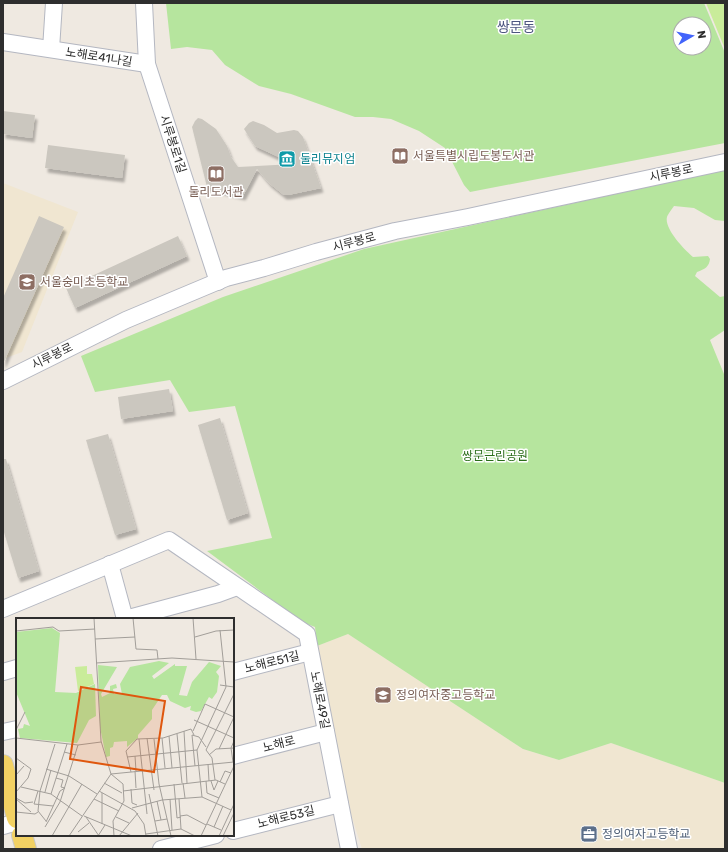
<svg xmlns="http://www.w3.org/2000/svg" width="728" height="852" viewBox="0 0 728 852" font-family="Rubik,'Noto Sans KR',sans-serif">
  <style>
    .education { fill: #f0e6d1 }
    .green { fill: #b6e59e; fill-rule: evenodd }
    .pitch { fill: #c9ec9a }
    .building { fill: #cbc7bf; filter: url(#shadow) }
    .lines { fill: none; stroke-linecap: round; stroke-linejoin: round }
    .minor-casing { stroke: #b4b7c1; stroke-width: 18 }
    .major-casing { stroke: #c9c9c9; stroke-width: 22 }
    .minor { stroke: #fff; stroke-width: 16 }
    .major { stroke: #f2d163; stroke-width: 20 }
    .labels { text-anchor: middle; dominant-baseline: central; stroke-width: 3; stroke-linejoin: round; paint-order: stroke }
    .street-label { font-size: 12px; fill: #2e2e2e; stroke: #fff }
    .education-label { font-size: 12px; fill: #785e54; stroke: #fff; text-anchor: start }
    .culture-label { font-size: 12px; fill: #0d838f; stroke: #fff; text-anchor: start }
    .park-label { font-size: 12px; fill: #2c6e1b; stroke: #fff }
    .service-label { font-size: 12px; fill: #4e5e75; stroke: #fff; text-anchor: start }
    .quarter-label { font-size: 14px; fill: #4d5680; stroke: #fff }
    .inset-road { fill: none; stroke: #a29e99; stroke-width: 1 }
    .view { fill: #df570e; fill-opacity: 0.15; stroke: #df570e; stroke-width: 2 }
    .inset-edge { fill: none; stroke: #2e2e2e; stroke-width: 2 }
  </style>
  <defs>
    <filter id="shadow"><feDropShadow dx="2.5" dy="4.5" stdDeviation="1" flood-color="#0004"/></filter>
  </defs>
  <rect width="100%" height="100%" fill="#efe9e1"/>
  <g class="education">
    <polygon points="3,183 78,212 22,352 3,359"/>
    <polygon points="348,634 523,749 559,760 611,743 725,783 725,849 362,849 343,789 317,646"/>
  </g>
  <g class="green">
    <path d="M166,3H704L725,53V143L470,192L464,185L445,148L419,131L391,119L373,117H355L291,94L259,86L225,65L212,50L187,47L171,49ZM680,24H704V48H680Z"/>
    <path d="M725,170V221L715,220L694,208L674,206C672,209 668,214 667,217C664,229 685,250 693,257L708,256L710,259C709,267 705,269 697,272L695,276L720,297L725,296V330L710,340L724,374L725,401V783L611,743L559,760L523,749L348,634L317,646L315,627L302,622L207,551L272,538L235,406L189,412L170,380L95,392L81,356L223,297L364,249Z"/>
  </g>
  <polygon class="pitch" points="706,3 725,3 725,49"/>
  <g class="building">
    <polygon points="3,111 35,115 32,138 3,134"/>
    <polygon points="198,118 202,119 216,129 227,146 231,157 238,167 294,164 255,146 244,129 249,123 253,121 264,125 277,133 294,130 298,131 303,137 321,188 288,195 284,195 269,183 257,169 243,196 207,187 192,127 195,121"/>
    <polygon points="48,145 125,155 122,178 45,168"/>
    <polygon points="39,216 64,227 3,364 3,298"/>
    <polygon points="178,236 187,256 75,308 66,288"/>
    <polygon points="169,389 173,411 121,419 118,397"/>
    <polygon points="220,418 248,513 227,520 198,425"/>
    <polygon points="108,434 136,529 115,535 86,440"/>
    <polygon points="3,459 6,459 39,571 18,578 3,529"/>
  </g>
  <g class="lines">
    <g class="minor-casing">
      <g id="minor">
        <polyline points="144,3 147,64 218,282"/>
        <polyline points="3,42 147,64"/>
        <polyline points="51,49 54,3"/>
        <polyline points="3,381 126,320 226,278 264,268 316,252 395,231 468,217 725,162"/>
        <polyline points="110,564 125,619"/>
        <polyline points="3,609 169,540 307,634 349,849"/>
        <polyline points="125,619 218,594 237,587"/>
        <polyline points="3,672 17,668"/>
        <polyline points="233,672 310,652"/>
        <polyline points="3,732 17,729"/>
        <polyline points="233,756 326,732"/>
        <polyline points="3,826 17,822"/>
        <polyline points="233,831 340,804"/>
        <polyline points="161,849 216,835"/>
      </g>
    </g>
    <g class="major-casing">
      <g id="major">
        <polyline points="3,765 17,818"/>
        <polyline points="22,835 26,849"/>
      </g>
    </g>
    <use href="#minor" class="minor"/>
    <use href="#major" class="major"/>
  </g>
  <defs>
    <g id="library-square" transform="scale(0.9)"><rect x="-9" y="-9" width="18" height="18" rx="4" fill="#8d6e63" stroke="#fff"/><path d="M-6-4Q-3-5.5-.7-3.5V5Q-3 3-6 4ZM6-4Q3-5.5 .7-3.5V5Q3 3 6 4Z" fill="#fff"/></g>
    <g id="museum-square" transform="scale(0.9)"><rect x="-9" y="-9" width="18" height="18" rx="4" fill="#0f9aa8" stroke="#fff"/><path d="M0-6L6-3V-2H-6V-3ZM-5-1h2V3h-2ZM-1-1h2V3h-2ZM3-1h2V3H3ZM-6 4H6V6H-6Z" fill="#fff"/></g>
    <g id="school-square" transform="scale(0.9)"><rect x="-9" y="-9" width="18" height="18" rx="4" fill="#8d6e63" stroke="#fff"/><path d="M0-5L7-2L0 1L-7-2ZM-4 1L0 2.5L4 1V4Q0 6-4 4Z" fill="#fff"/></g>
    <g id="office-square" transform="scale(0.9)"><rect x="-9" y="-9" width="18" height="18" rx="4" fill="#5c6f8a" stroke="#fff"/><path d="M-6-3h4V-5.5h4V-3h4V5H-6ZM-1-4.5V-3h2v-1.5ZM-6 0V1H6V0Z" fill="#fff"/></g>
  </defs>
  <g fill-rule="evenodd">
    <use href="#library-square" x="400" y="156"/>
    <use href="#museum-square" x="287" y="159"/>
    <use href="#library-square" x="216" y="174"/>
    <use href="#school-square" x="27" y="282"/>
    <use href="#school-square" x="383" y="695"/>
    <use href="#office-square" x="589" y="834"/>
  </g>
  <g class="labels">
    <g class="street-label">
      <text transform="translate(99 57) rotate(9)">노해로41나길</text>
      <text transform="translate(173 144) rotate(72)">시루봉로1길</text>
      <text transform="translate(671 173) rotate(-12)">시루봉로</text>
      <text transform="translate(354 242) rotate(-15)">시루봉로</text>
      <text transform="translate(52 356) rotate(-26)">시루봉로</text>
      <text transform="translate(272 662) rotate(-14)">노해로51길</text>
      <text transform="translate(320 700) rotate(79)">노해로49길</text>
      <text transform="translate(279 744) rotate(-14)">노해로</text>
      <text transform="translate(286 817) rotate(-14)">노해로53길</text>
    </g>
    <g class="education-label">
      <text x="413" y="156">서울특별시립도봉도서관</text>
      <text x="216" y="192" text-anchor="middle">둘리도서관</text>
      <text x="40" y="282">서울숭미초등학교</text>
      <text x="396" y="695">정의여자중고등학교</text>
    </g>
    <g class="culture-label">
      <text x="300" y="159">둘리뮤지엄</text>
    </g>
    <g class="park-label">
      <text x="495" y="456">쌍문근린공원</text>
    </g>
    <g class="service-label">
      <text x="602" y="834">정의여자고등학교</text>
    </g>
    <g class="quarter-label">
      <text x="516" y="27">쌍문동</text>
    </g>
  </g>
  <g transform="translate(16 618)">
    <rect width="218" height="218" fill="#efe9e1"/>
    <path d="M36,10L44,15L39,74L60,75L79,66L80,98L73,102L61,125L4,120L2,111L7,110L8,106L14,108L0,74V14ZM143,43L153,45L136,58L138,61L159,46V48H171L163,77L171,78L176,64L193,44L205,48L200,54L203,58L201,74L196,81L193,79L185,93L180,94L174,92L175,88L169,90L154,83L151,77H146L136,92V101L122,117V120L111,129V123L98,124L97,129L94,130V138L90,139L84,109L82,47L101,49L85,76L86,79L94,75V68L100,66L101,70L97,71L98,76H106L104,66L114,49Z" fill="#b6e59e"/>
    <path d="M71,48V56H76L78,66L62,73L59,49Z" fill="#c9ec9a"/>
    <path class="inset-road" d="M78,0L85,123L95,156L107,166L108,183L97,203L98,218M117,0L120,31L141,32L142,41M177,0L180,41M0,13L37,9L43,13L79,11M179,19L200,13L218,12M79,21L119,19M80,45L156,40L218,44M204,67L218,69M178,102L218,120M0,112L9,94M168,113L171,165M177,113L189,86L218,99M161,116L166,165M153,118L156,150M0,120L62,127L85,124M131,120L138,172M146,120L149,150M123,121L131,196M138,121L143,166L155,218M203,131L218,99M190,132L218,76M190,132L196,140L199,162M48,134L60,137M193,137L200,131L218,130M119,138L120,153M111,139L181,132M0,140L15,151L12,160L0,174M217,144L215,130L218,123M192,146L193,163M179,148L176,117L183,119L190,129M30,151L53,158L81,176M119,153L120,170M115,154L110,133L121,121L147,120L175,111L178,117M0,157L8,148M190,163L191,175L203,180M195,163L198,172L202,163M204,164L209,153L215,155M88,165L106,175M167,165L169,180M158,166L161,200L165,199M5,169L35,176L66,198M115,171L116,185L121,187M22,173L18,186L37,188M24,173L39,126M24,173L22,193L30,203M83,173L119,193L128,206L130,218M107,173L200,162L209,166M29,174L35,152M35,176L51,126M133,176L142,218M186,179L181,132L210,69L204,12M0,180L9,185L17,184M0,181L15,194M78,181L103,193M154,181L156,212M163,181L165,211M141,183L145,202M116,190L146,182L186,179L215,192M0,194L19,196L22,194M68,198L116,218M164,198L171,197L190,207M70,199L83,218M100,199L113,205M139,203L151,201M30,204L44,173L49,170L45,169L47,162L40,160M86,206V175M191,206L205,212M29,209L44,184L62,127M198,209L207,188M62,214L73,205M130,216L165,211L179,218M36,218L66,166M53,218L95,156L218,144M82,218L89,207M103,218L122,195M185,218L218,148M203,218L218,186M207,218L218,195"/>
    <path class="view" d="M65,69L149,83L138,154L54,141Z"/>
    <rect width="218" height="218" class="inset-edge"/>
  </g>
  <rect width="728" height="852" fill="none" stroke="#2e2e2e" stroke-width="8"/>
  <g transform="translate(692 36) rotate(81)"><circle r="19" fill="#ffffff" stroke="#ababab"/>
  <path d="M0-3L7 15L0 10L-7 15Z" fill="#4264fb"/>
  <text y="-6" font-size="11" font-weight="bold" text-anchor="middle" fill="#2e2e2e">N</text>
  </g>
</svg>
